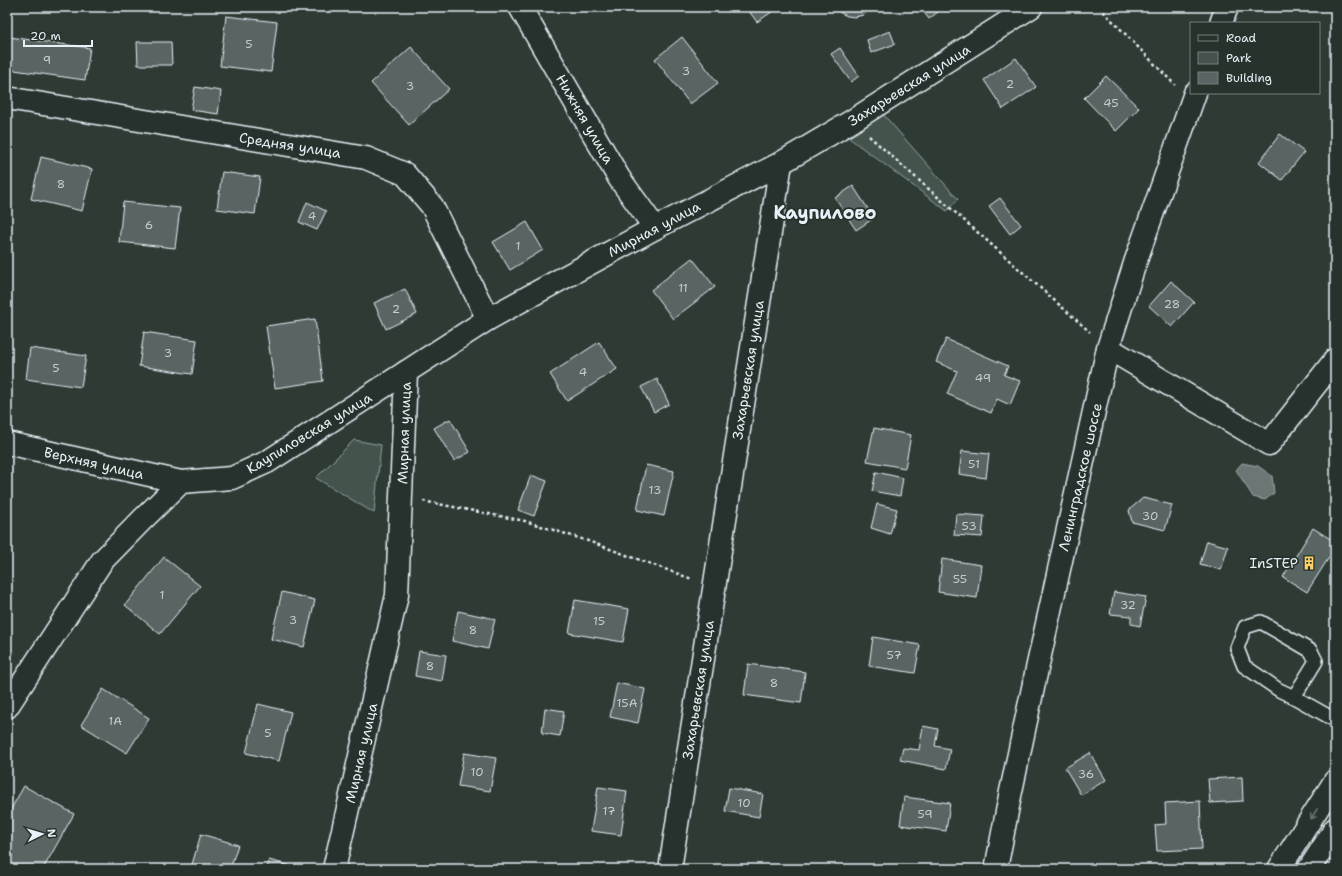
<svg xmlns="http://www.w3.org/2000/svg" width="1342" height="876" viewBox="0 0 1342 876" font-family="'Shantell Sans',sans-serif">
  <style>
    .green { fill: #45524e; stroke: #96a2a3 }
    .water { fill: #6b7775; stroke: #9da8a9 }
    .building { fill: #596563; stroke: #e8f1f8 }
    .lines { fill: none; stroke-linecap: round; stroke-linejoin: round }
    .lane-casing { stroke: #e8f1f8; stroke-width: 16 }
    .street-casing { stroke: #e8f1f8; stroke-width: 25 }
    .primary-casing { stroke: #e8f1f8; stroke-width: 25 }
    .path { stroke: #e8f1f8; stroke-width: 2.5; stroke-dasharray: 3 3; stroke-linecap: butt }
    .lane { stroke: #26332d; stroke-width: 13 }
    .street { stroke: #26332d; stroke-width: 22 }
    .primary { stroke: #26332d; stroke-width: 22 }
    .oneway { stroke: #6a7674 }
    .labels { text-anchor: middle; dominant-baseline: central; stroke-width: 3.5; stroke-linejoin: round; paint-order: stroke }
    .number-label { font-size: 12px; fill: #c4ced3 }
    .street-label { font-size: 14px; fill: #e8f1f8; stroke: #26332d }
    .poi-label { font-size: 14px; fill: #e8f1f8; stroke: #26332d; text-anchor: end }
    .district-label { font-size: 18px; font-weight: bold; fill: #e8f1f8; stroke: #26332d }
  </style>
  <rect width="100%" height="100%" fill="#2e3b35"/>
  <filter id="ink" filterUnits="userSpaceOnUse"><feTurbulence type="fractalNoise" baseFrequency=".025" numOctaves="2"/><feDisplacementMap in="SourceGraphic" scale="8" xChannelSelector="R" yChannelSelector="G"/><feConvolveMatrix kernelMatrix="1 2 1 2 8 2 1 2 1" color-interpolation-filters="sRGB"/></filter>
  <g filter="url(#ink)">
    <g class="green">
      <polygon points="882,113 958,199 947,211 845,135"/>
      <polygon points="354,440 381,445 374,513 316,478"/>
    </g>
    <polygon class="water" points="1242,463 1258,466 1272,476 1274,493 1265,500 1253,497 1236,470"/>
    <g class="building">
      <polygon points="746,7 775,7 776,9 757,22"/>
      <polygon points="836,7 871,7 869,10 863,15 855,17 847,16 839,12"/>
      <polygon points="920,7 944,7 929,19"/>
      <polygon points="226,16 277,22 271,72 220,66"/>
      <polygon points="890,31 895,44 871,53 867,40"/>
      <polygon points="9,37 90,48 85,80 7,69 7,51"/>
      <polygon points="682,37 718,83 690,104 655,59"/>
      <polygon points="137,42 171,42 172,65 138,65"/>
      <polygon points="411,47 449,89 409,125 371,83"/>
      <polygon points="840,48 859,76 851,82 831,54"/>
      <polygon points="1016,58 1036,87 1003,109 984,80"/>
      <polygon points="1106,76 1139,108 1116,131 1084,98"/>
      <polygon points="195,87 221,91 218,114 191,110"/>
      <polygon points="1280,134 1304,152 1282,180 1259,162"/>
      <polygon points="41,157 92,169 82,211 31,199"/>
      <polygon points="222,172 260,177 255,214 217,209"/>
      <polygon points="853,186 874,218 856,230 835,198"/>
      <polygon points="1000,198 1021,225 1010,234 989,206"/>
      <polygon points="123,202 180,208 175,248 119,242"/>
      <polygon points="307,202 326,211 317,230 299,222"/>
      <polygon points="527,222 543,250 510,270 493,242"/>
      <polygon points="692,258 715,287 673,319 651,290"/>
      <polygon points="1171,281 1194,302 1172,327 1149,306"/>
      <polygon points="405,289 417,314 386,329 374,303"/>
      <polygon points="315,319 323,381 275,388 266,326"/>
      <polygon points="144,332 197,340 192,374 139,366"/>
      <polygon points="946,339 1008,366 1004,375 1020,381 1010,405 997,399 991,413 947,394 957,371 936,362"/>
      <polygon points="599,342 617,369 567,401 550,374"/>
      <polygon points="30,348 86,356 81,387 26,379"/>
      <polygon points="657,379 669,404 654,412 641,387"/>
      <polygon points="450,419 470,452 454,461 434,428"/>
      <polygon points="874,428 911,435 905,468 867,461"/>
      <polygon points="962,451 989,454 986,478 959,474"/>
      <polygon points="646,465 674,471 664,516 637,510"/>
      <polygon points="876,472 903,478 900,496 872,491"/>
      <polygon points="531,475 547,481 534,516 518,510"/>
      <polygon points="1143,498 1172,505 1165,530 1132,522 1129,510"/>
      <polygon points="877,504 897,509 890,534 871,528"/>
      <polygon points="956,514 984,516 982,537 954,535"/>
      <polygon points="1313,528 1335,542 1335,548 1307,592 1283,577"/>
      <polygon points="1207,541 1228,547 1221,570 1200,564"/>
      <polygon points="164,557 200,586 160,634 125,605"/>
      <polygon points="942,559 981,565 977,598 938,592"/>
      <polygon points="282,592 315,600 304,647 271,639"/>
      <polygon points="1114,592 1146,597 1140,626 1131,624 1131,616 1110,614"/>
      <polygon points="575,600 629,609 623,642 569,633"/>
      <polygon points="458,611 495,619 488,649 452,641"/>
      <polygon points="873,637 920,645 915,673 869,666"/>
      <polygon points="419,651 446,655 442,681 415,676"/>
      <polygon points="748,664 805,672 801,703 744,695"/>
      <polygon points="617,683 645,689 638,723 610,717"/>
      <polygon points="103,689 149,718 127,753 81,725"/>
      <polygon points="258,704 291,712 279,761 246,753"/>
      <polygon points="545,708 564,711 560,736 542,733"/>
      <polygon points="923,726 938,729 935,746 950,749 946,769 900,760 903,748 919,750"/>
      <polygon points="464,753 496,758 490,791 458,786"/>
      <polygon points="1090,753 1106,780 1081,795 1065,768"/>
      <polygon points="1242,777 1243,801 1210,803 1208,779"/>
      <polygon points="24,786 74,814 43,869 16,869 7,864 7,816"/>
      <polygon points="598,787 627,791 621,835 591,831"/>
      <polygon points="729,788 763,794 759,817 725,811"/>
      <polygon points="904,797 950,803 946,831 900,825"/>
      <polygon points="1200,801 1202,849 1157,851 1155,825 1166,824 1165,803"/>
      <polygon points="201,834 238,845 230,869 195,869 191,868"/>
      <polygon points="269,860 291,866 291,869 267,869"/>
    </g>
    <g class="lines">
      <g class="lane-casing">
        <polyline id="lane" points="1294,697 1316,661 1311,651 1261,622 1245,627 1237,648 1244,666 1279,690 1294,697 1335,720"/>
      </g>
      <g class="street-casing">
        <g id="street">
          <polyline points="520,7 619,178 655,228"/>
          <polyline points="1221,23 1227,7"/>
          <polyline points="7,98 366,158 405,174 432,206 488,319"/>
          <polyline points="1108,348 1269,444 1335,360"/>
          <polyline points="7,443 181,482"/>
          <polyline points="7,707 102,561 143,519 181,482 232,478 267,462 488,319 655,228 781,163 852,121 1031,7"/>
          <polyline points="334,869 397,595 406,372"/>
          <polyline points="670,869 781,163"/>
          <polyline points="996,869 1010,796 1037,669 1108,348 1135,263 1195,93"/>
        </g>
      </g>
      <g class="primary-casing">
        <g id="primary">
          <polyline points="1279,869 1335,781"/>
          <polyline points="1309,869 1335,829"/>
        </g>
      </g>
      <g class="path">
        <polyline points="1099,7 1175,85"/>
        <polyline points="869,136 1090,332"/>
        <polyline points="423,501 525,521 588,541 692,579"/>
      </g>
      <use href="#lane" class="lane"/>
      <use href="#street" class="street"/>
      <use href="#primary" class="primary"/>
    </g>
    <defs><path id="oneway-shaft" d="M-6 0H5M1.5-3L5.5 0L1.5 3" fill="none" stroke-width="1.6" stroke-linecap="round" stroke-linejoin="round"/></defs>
    <use class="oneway" href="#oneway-shaft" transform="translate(1314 814) rotate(122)"/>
  </g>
  <defs>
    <g id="building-bare" transform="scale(1.08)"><path d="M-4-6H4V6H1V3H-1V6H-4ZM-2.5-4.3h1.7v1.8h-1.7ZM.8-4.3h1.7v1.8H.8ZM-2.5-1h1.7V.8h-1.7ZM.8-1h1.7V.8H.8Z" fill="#ffd166" stroke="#26332d" stroke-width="2.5" paint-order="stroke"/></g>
  </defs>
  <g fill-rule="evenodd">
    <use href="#building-bare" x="1309" y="563"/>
  </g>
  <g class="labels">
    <g class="number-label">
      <text x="249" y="44">5</text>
      <text x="47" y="60">9</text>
      <text x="686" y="71">3</text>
      <text x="1010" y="84">2</text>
      <text x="410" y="86">3</text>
      <text x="1111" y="103">45</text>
      <text x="61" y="184">8</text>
      <text x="312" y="216">4</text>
      <text x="149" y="225">6</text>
      <text x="518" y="246">1</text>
      <text x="683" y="288">11</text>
      <text x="1172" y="304">28</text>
      <text x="396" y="309">2</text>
      <text x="168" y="353">3</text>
      <text x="56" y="368">5</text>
      <text x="583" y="372">4</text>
      <text x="983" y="378">49</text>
      <text x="974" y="464">51</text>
      <text x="655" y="490">13</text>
      <text x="1150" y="516">30</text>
      <text x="969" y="526">53</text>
      <text x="960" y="579">55</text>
      <text x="162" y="595">1</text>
      <text x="1128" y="605">32</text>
      <text x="293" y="620">3</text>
      <text x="599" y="621">15</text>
      <text x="473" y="630">8</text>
      <text x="894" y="655">57</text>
      <text x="430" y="666">8</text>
      <text x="774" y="683">8</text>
      <text x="627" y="703">15А</text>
      <text x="115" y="721">1А</text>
      <text x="268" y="733">5</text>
      <text x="477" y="772">10</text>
      <text x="1086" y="774">36</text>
      <text x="744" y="803">10</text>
      <text x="609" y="811">17</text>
      <text x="925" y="814">59</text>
    </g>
    <g class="street-label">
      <text transform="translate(909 85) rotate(-32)">Захарьевская улица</text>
      <text transform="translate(585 119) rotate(60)">Нижняя улица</text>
      <text transform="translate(290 145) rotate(9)">Средняя улица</text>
      <text transform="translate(654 229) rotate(-28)">Мирная улица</text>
      <text transform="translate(748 370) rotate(-81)">Захарьевская улица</text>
      <text transform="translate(309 433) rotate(-31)">Каупиловская улица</text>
      <text transform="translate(404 433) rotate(-88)">Мирная улица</text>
      <text transform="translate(94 463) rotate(13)">Верхняя улица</text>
      <text transform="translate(1080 477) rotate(-77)">Ленинградское шоссе</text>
      <text transform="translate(698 690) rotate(-81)">Захарьевская улица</text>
      <text transform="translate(361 753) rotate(-77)">Мирная улица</text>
    </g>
    <g class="poi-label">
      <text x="1298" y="563">InSTEP</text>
    </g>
    <g class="district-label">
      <text x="825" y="213">Каупилово</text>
    </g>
  </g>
  <rect width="1342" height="876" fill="none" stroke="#26332d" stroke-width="24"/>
  <rect x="12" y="12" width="1318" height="852" fill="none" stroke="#e8f1f8" stroke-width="1.5" filter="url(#ink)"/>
  <rect x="1190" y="22" width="130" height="72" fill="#26332d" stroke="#747f7e"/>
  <rect x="1198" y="35" width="20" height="6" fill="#26332d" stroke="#747f7e"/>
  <text x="1226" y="42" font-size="12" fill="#e8f1f8">Road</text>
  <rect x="1198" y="52" width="20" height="12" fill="#45524e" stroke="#747f7e"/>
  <text x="1226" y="62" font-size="12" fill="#e8f1f8">Park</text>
  <rect x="1198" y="72" width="20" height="12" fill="#596563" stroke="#747f7e"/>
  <text x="1226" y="82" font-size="12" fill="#e8f1f8">Building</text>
  <g transform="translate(42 834) rotate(85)" stroke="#26332d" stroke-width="3" paint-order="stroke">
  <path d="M0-3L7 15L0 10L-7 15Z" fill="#e8f1f8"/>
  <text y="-6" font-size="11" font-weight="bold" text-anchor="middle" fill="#e8f1f8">N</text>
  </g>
  <path d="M24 40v6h68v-6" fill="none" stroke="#e8f1f8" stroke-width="2"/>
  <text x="30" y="40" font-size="12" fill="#e8f1f8" stroke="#26332d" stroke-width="3" paint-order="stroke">20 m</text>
</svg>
